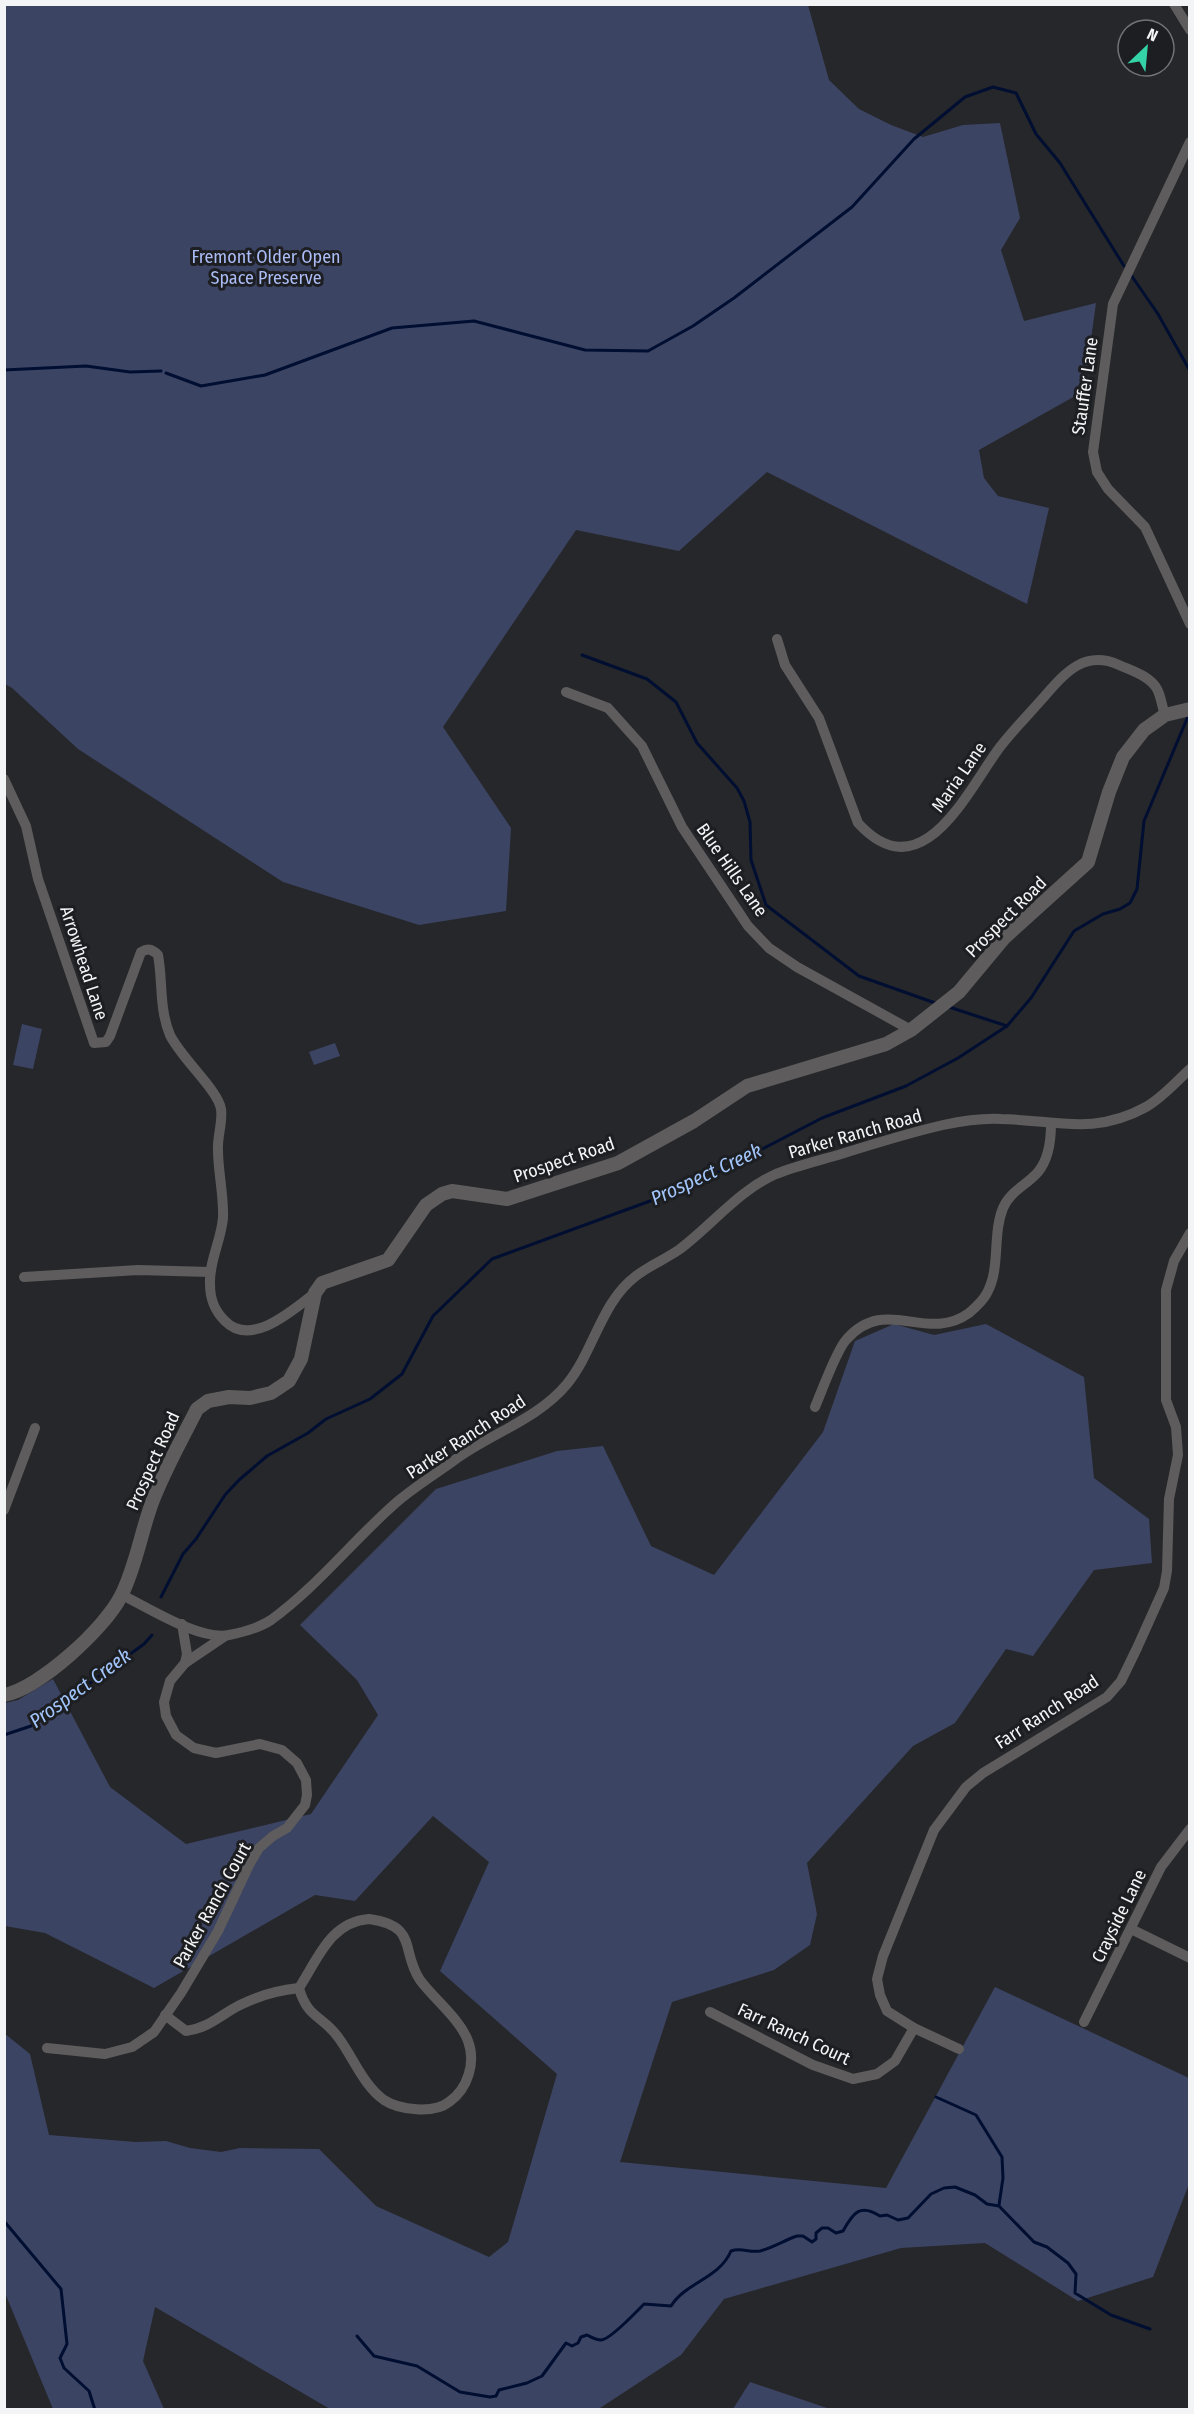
<svg xmlns="http://www.w3.org/2000/svg" width="1194" height="2414" viewBox="0 0 1194 2414" font-family="'Fira Sans Condensed',sans-serif">
  <style>
    .green { fill: #3c4463 }
    .lines { fill: none; stroke-linecap: round; stroke-linejoin: round }
    .stream { stroke: #000e32; stroke-width: 3 }
    .minor { stroke: #5e5c5c; stroke-width: 10 }
    .tertiary { stroke: #5e5c5c; stroke-width: 14 }
    .labels { text-anchor: middle; dominant-baseline: central; stroke-width: 6; stroke-linejoin: round; paint-order: stroke }
    .park-label { font-size: 18px; fill: #abbcf7; stroke: #1d1e21 }
    .street-label { font-size: 18px; fill: #f3f4f6; stroke: #1d1e21 }
    .water-label { font-size: 20px; font-style: italic; fill: #a2c6fc; stroke: #1d1e21 }
  </style>
  <rect width="100%" height="100%" fill="#26272a"/>
  <g class="green">
    <polygon points="4,5 808,5 829,80 859,109 891,125 923,137 963,125 1000,123 1020,218 1001,250 1024,321 1096,303 1084,391 979,450 984,478 998,496 1049,508 1027,604 767,472 679,551 576,530 443,727 511,828 506,911 419,925 283,882 78,749 12,688 5,684"/>
    <polygon points="22,1024 42,1029 33,1069 13,1065"/>
    <polygon points="335,1043 340,1056 314,1065 309,1052"/>
    <polygon points="894,1324 934,1335 986,1324 1084,1377 1094,1478 1149,1519 1152,1563 1094,1570 1033,1656 1006,1649 955,1723 913,1746 807,1863 817,1914 810,1945 774,1970 672,2002 620,2162 886,2188 995,1987 1189,2078 1189,2184 1153,2277 1078,2301 985,2243 901,2248 724,2299 681,2355 597,2410 330,2409 155,2307 143,2361 164,2409 53,2409 5,2293 4,2033 30,2054 49,2135 136,2142 166,2141 190,2148 221,2152 240,2148 319,2149 376,2206 489,2257 508,2242 557,2074 440,1971 489,1862 433,1816 355,1901 315,1895 154,1988 45,1933 5,1926 5,1703 18,1700 53,1679 110,1787 186,1844 311,1814 378,1715 357,1680 300,1625 436,1489 557,1451 603,1446 651,1546 714,1575 823,1432 855,1341"/>
    <polygon points="750,2382 830,2409 733,2409"/>
  </g>
  <g class="lines">
    <g class="stream">
      <polyline points="1131,275 1158,314 1190,371"/>
      <polyline points="4,370 86,366 130,372 161,371"/>
      <polyline points="166,373 201,386 265,375 392,328 474,321 585,350 648,351 693,326 734,298 852,207 914,139 965,97 993,87 1016,93 1036,134 1060,163 1124,266"/>
      <polyline points="582,655 647,679 676,702 697,743 737,788 744,801 750,822 751,860 766,905 859,976 938,1004"/>
      <polyline points="949,1007 1007,1026"/>
      <polyline points="161,1597 183,1554 196,1539 225,1495 239,1480 267,1456 308,1433 326,1419 370,1399 402,1374 433,1316 492,1259 691,1186 822,1118 906,1086 958,1058 1007,1026 1031,998 1074,931 1103,914 1120,909 1130,903 1137,889 1144,821 1189,714"/>
      <polyline points="4,1735 31,1726 144,1644 152,1635"/>
      <polyline points="936,2097 976,2115 1002,2157 1003,2178 999,2205"/>
      <polyline points="4,2221 61,2289 67,2344 60,2358 64,2368 89,2391 95,2410"/>
      <path d="M357,2336L374,2356L417,2366L460,2392L490,2397L496,2396L499,2390L527,2383L542,2376L566,2343L572,2346L578,2343L581,2337L587,2335C591,2337 596,2340 601,2340C610,2340 636,2312 644,2304L671,2306C686,2282 719,2279 731,2251C741,2247 749,2253 760,2251C772,2248 785,2240 797,2236H803L812,2242L816,2239V2233L822,2228H828L836,2233L843,2231C853,2213 860,2203 880,2216L887,2215L898,2220L908,2218L931,2194L944,2188L955,2187L975,2195L987,2204L999,2206L1034,2242L1047,2247L1068,2263L1076,2274L1075,2293L1111,2315L1150,2329"/>
    </g>
    <g class="minor">
      <polyline points="1174,4 1190,30"/>
      <polyline points="1190,142 1113,304 1093,452 1097,472 1108,489 1145,527 1190,624"/>
      <path d="M777,639L785,665L819,718L858,823C922,893 967,791 1000,747C1013,730 1029,714 1043,698C1064,674 1084,649 1119,665C1132,671 1150,676 1157,689C1161,696 1162,707 1165,715"/>
      <polyline points="566,692 608,708 642,746 682,827 748,926 769,948 797,967 911,1030"/>
      <path d="M4,779L26,826L38,879L94,1043L106,1042L110,1036L141,952C148,948 152,949 158,955C163,982 159,1009 170,1035C181,1058 218,1090 221,1109C223,1122 217,1137 218,1150C218,1172 224,1196 223,1218C221,1241 209,1261 210,1284C210,1299 214,1310 225,1321C251,1348 293,1310 315,1293"/>
      <polyline points="24,1277 138,1270 210,1272"/>
      <path d="M815,1407C822,1391 836,1351 846,1340C885,1294 926,1344 969,1313C976,1307 983,1301 987,1293C1001,1267 992,1235 1003,1208C1010,1191 1027,1185 1038,1172C1048,1160 1051,1140 1051,1124"/>
      <polyline points="4,1510 35,1428"/>
      <path d="M122,1595C149,1608 200,1641 229,1635C244,1632 259,1628 271,1620C318,1586 355,1538 398,1501C416,1486 437,1473 456,1459C492,1433 538,1419 567,1384C594,1351 601,1302 636,1276C650,1265 666,1259 680,1249C712,1225 739,1190 776,1174C796,1166 817,1161 838,1155C873,1144 908,1133 943,1125C962,1121 982,1118 1001,1119C1056,1120 1093,1136 1146,1107C1162,1098 1176,1082 1190,1069"/>
      <polyline points="185,1663 225,1636"/>
      <path d="M369,1919C419,1926 400,1950 420,1980C434,1999 460,2019 468,2041C476,2062 468,2089 449,2102C434,2114 399,2110 384,2100C363,2085 353,2057 338,2037C323,2016 307,2018 299,1988C318,1959 330,1922 369,1919Z"/>
      <polyline points="1131,1929 1190,1958"/>
      <polyline points="710,2012 813,2065 853,2079 877,2074 895,2061 914,2028"/>
      <path d="M165,2015L186,2031C209,2028 220,2015 240,2005C258,1996 280,1990 299,1988"/>
      <polyline points="1084,2022 1161,1867 1190,1829"/>
      <polyline points="47,2048 105,2054 132,2047 154,2032 181,1993 218,1931 249,1865 259,1848 273,1836 287,1828 305,1805 307,1795 306,1780 297,1763 282,1750 260,1744 216,1753 194,1748 176,1735 166,1716 164,1702 170,1681 185,1663 187,1654 182,1624"/>
      <polyline points="959,2049 914,2028 887,2011 880,1995 877,1979 883,1956 934,1830 966,1787 983,1773 1107,1697 1121,1681 1137,1648 1164,1588 1167,1571 1169,1499 1178,1455 1176,1427 1166,1400 1166,1290 1174,1261 1190,1233"/>
    </g>
    <path class="tertiary" d="M4,1695C40,1688 105,1628 121,1596C136,1567 141,1531 153,1500C165,1469 182,1439 197,1409L208,1401L229,1397L250,1398L271,1393L289,1381L301,1359L315,1293L322,1283L388,1260L426,1205L442,1194L452,1191L507,1199L618,1163L694,1121L747,1086L886,1044L911,1030L959,992L1004,938L1088,862L1109,792L1123,757L1144,730L1165,715L1190,709"/>
  </g>
  <g class="labels">
    <g class="park-label">
      <text x="266" y="257">Fremont Older Open<tspan x="266" dy="21">Space Preserve</tspan></text>
    </g>
    <g class="street-label">
      <text transform="translate(1085 386) rotate(-82)">Stauffer Lane</text>
      <text transform="translate(959 777) rotate(-55)">Maria Lane</text>
      <text transform="translate(732 870) rotate(55)">Blue Hills Lane</text>
      <text transform="translate(1006 917) rotate(-45)">Prospect Road</text>
      <text transform="translate(84 963) rotate(72)">Arrowhead Lane</text>
      <text transform="translate(855 1134) rotate(-16)">Parker Ranch Road</text>
      <text transform="translate(564 1160) rotate(-19)">Prospect Road</text>
      <text transform="translate(466 1437) rotate(-33)">Parker Ranch Road</text>
      <text transform="translate(153 1461) rotate(-66)">Prospect Road</text>
      <text transform="translate(1047 1712) rotate(-33)">Farr Ranch Road</text>
      <text transform="translate(212 1905) rotate(-61)">Parker Ranch Court</text>
      <text transform="translate(1119 1916) rotate(-64)">Crayside Lane</text>
      <text transform="translate(794 2034) rotate(25)">Farr Ranch Court</text>
    </g>
    <g class="water-label">
      <text transform="translate(706 1174) rotate(-25)">Prospect Creek</text>
      <text transform="translate(80 1688) rotate(-36)">Prospect Creek</text>
    </g>
  </g>
  <rect width="1194" height="2414" fill="none" stroke="#f3f4f6" stroke-width="12"/>
  <g transform="translate(1146 48) rotate(26)"><circle r="28" fill="#1d1e21" stroke="#737476" stroke-width="1.5"/>
  <path d="M0-4.5L10 22L0 15L-10 22Z" fill="#34d4a8"/>
  <text y="-9" font-size="16" font-weight="bold" text-anchor="middle" fill="#f3f4f6">N</text>
  </g>
</svg>
